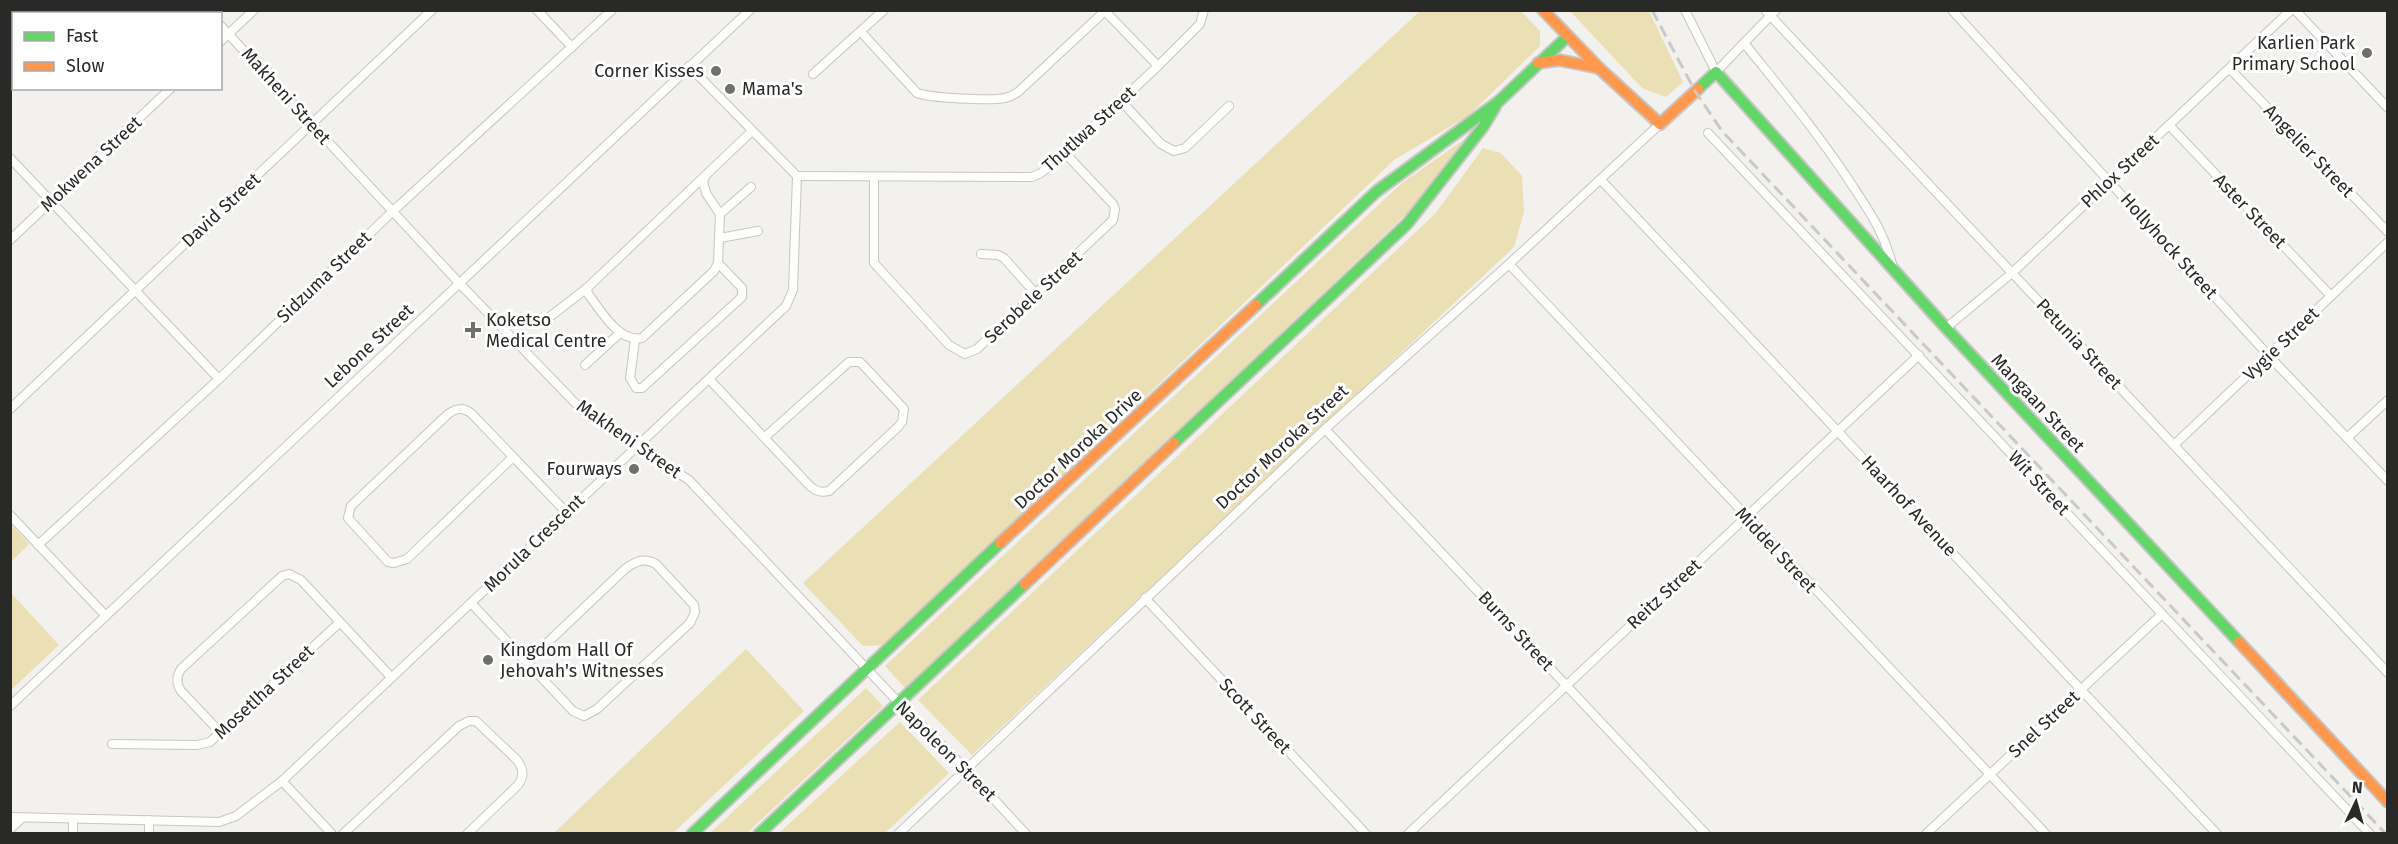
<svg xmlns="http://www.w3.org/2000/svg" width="2398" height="844" viewBox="0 0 2398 844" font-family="'Fira Sans',sans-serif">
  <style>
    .green { fill: #ebdfb5 }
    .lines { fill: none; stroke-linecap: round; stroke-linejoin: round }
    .street-casing { stroke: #c7c6c4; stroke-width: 10 }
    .fast-casing { stroke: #c7c6c4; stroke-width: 14 }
    .slow-casing { stroke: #c7c6c4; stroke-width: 14 }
    .street { stroke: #fdfdfc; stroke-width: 8 }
    .fast { stroke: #63d668; stroke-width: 10 }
    .slow { stroke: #ff974d; stroke-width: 10 }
    .rail { stroke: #c9c9c8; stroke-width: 3; stroke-dasharray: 12 6; stroke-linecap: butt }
    .poi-dot { fill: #706f6d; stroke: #fff; stroke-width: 2 }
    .labels { text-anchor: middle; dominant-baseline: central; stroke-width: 6; stroke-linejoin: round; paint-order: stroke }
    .poi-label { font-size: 18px; fill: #292927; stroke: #fff; text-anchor: end }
    .street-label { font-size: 18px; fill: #292927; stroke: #fff }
  </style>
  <rect width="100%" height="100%" fill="#f3f1ee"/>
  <g class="green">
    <polygon points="1420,11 1521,11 1540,31 1540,46 1468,116 1394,160 885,645 863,646 803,583"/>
    <polygon points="1570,11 1649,11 1683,82 1666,97 1642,88"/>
    <polygon points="1466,138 1419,202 905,688 885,666 1402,183"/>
    <polygon points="1483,148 1501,153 1522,176 1524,212 1514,247 972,755 918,700 1435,214"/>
    <polygon points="11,524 29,544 11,562"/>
    <polygon points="11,593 59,645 11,690"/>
    <polygon points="746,649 804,711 673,833 554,833"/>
    <polygon points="866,688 883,706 747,833 710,833"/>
    <polygon points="900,722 949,773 885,833 779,833"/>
  </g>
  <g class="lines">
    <g class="street-casing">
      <g id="street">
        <polyline points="207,10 210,14"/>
        <polyline points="537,10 572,47"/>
        <polyline points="1104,10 1158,66"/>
        <polyline points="1685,10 1716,72 1776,10"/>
        <polyline points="1765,10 2388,673"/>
        <polyline points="1952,10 2269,356 2388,481"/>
        <polyline points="2295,10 2388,108"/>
        <polyline points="77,14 80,10"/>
        <polyline points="220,25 460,284 580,408 594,419 689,480 899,703 967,770 1026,834"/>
        <path d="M861,32L917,93C930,98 990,101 1005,98C1010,97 1014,95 1018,92L1105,11"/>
        <polyline points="220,42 254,10"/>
        <path d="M1744,43C1781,89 1818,133 1850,182C1869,211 1885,233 1893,268"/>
        <polyline points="2230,69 2388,232"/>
        <polyline points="813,74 884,10"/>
        <polyline points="10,75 14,73"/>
        <polyline points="1121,101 1161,144 1174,151 1185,148 1229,106"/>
        <polyline points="2169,125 2331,296"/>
        <polyline points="1708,133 2370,834"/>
        <polyline points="10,158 219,379"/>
        <polyline points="797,176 1032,177 1041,173 1065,153 1158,66 1200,24 1204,10"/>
        <polyline points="874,177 874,263 949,345 965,354 977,349 1113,220 1115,209 1113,204 1065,153"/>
        <polyline points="1601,180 2217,834"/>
        <polyline points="720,214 751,187"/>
        <polyline points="720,238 758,231"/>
        <polyline points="10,240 171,88"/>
        <polyline points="981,254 998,255 1004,258 1035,293"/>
        <polyline points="1509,264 2046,834"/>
        <path d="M587,288L588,294C601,310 618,343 642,338L714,271L718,263L720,214L706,193L703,181L706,175"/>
        <polyline points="547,319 587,288 751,132"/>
        <polyline points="1946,328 2012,273 2291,10"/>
        <polyline points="635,340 630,378 636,388 642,388 742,297 742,288 718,263"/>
        <polyline points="585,365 620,333"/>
        <path d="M709,379L808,484C815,491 820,493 829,491L898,427L902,422L904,409L864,366L860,362H849L765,437"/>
        <polyline points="10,409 432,10"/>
        <polyline points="1325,429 1706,834"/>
        <polyline points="2347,438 2388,400"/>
        <polyline points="2174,445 2388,242"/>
        <path d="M512,458L407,559L394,563L388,562L348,518L351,506L448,414C457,408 463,407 472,414L566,512"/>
        <polyline points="10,515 106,616"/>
        <polyline points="38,545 219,379 393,211 612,10"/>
        <polyline points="1145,598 1366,834"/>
        <path d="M471,603L573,711L584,716L597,709L690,623L695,612L694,605L656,564C644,557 636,561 625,569L527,662"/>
        <polyline points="10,706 750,10"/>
        <path d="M220,732L181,691C176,683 176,677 181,669L282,576L289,574L301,580L391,677"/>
        <polyline points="112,744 197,745 210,742 339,623"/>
        <polyline points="282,781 332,834"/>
        <polyline points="10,817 219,822 236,816 282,781 786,306 793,290 797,176 689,66"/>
        <polyline points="10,829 22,818"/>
        <polyline points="73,834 73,819"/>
        <polyline points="149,834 149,820"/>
        <path d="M343,834L459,726L469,721H476L516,759C523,767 525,776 518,785L467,834"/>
        <polyline points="898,834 1325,429 1509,264 1660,124"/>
        <polyline points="1408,834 1919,355"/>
        <polyline points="1926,834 2162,614"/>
      </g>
    </g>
    <g class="fast-casing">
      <g id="fast">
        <polyline points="1698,89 1716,72 1946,328 2239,642"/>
        <polyline points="1256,305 1377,191 1498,102 1568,36"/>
        <polyline points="1174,443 1407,224 1483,127 1495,107"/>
        <polyline points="692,834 1000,543"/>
        <polyline points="759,834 1025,584"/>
      </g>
    </g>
    <g class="slow-casing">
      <g id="slow">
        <polyline points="1543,10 1600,69 1660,124 1698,89"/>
        <polyline points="1538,63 1559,60 1599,68"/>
        <polyline points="1000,543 1256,305"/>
        <polyline points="1025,584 1174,443"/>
        <polyline points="2239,642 2388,802"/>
      </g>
    </g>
    <use href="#street" class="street"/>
    <use href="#fast" class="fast"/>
    <use href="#slow" class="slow"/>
    <polyline class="rail" points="1652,10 1695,91 1722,131 2386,834"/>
  </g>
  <g class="poi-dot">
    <circle cx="2367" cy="53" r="6"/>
    <circle cx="716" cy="71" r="6"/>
    <circle cx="730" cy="89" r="6"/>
    <path d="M470 321h6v6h6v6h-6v6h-6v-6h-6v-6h6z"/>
    <circle cx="634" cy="469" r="6"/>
    <circle cx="488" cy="660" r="6"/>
  </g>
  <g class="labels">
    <g class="poi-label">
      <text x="2355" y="43">Karlien Park<tspan x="2355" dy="21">Primary School</tspan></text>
      <text x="704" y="71">Corner Kisses</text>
      <text x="742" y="89" text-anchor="start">Mama's</text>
      <text x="486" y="320" text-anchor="start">Koketso<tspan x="486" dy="21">Medical Centre</tspan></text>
      <text x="622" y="469">Fourways</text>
      <text x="500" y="650" text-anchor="start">Kingdom Hall Of<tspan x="500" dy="21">Jehovah's Witnesses</tspan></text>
    </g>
    <g class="street-label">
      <text transform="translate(286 96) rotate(48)">Makheni Street</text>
      <text transform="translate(1089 129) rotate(-42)">Thutlwa Street</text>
      <text transform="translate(2309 151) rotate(46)">Angelier Street</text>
      <text transform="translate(91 164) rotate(-43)">Mokwena Street</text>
      <text transform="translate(2120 171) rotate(-43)">Phlox Street</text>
      <text transform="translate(221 210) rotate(-43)">David Street</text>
      <text transform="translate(2250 211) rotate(46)">Aster Street</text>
      <text transform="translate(2169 246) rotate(48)">Hollyhock Street</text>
      <text transform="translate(324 277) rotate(-44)">Sidzuma Street</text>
      <text transform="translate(1033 297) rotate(-43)">Serobele Street</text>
      <text transform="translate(2079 344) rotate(47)">Petunia Street</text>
      <text transform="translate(2281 344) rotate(-44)">Vygie Street</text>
      <text transform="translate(369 346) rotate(-43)">Lebone Street</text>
      <text transform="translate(2038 403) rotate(47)">Mangaan Street</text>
      <text transform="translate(629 439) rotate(35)">Makheni Street</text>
      <text transform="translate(1282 447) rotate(-43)">Doctor Moroka Street</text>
      <text transform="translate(1078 449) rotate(-43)">Doctor Moroka Drive</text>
      <text transform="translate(2039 483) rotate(47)">Wit Street</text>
      <text transform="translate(1909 506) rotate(47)">Haarhof Avenue</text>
      <text transform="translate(534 543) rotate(-44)">Morula Crescent</text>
      <text transform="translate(1776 550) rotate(47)">Middel Street</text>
      <text transform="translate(1664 594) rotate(-43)">Reitz Street</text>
      <text transform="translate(1516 631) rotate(47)">Burns Street</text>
      <text transform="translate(264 692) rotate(-43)">Mosetlha Street</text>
      <text transform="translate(1255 716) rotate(47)">Scott Street</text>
      <text transform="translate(2044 724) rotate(-43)">Snel Street</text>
      <text transform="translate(946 751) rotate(45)">Napoleon Street</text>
    </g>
  </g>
  <rect width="2398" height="844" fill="none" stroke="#292927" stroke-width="24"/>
  <rect x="12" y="12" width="210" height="78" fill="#ffffff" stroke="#a9a9a9" stroke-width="1.5"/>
  <rect x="24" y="32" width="30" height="9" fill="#63d668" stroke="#a9a9a9" stroke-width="1.5"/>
  <text x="66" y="42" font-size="18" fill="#292927">Fast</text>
  <rect x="24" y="62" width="30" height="9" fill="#ff974d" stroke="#a9a9a9" stroke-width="1.5"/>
  <text x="66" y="72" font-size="18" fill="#292927">Slow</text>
  <g transform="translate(2356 802) rotate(5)" stroke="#ffffff" stroke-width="4.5" paint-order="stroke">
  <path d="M0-4.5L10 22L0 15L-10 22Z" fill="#292927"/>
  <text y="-9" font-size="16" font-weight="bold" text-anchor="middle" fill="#292927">N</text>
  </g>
</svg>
